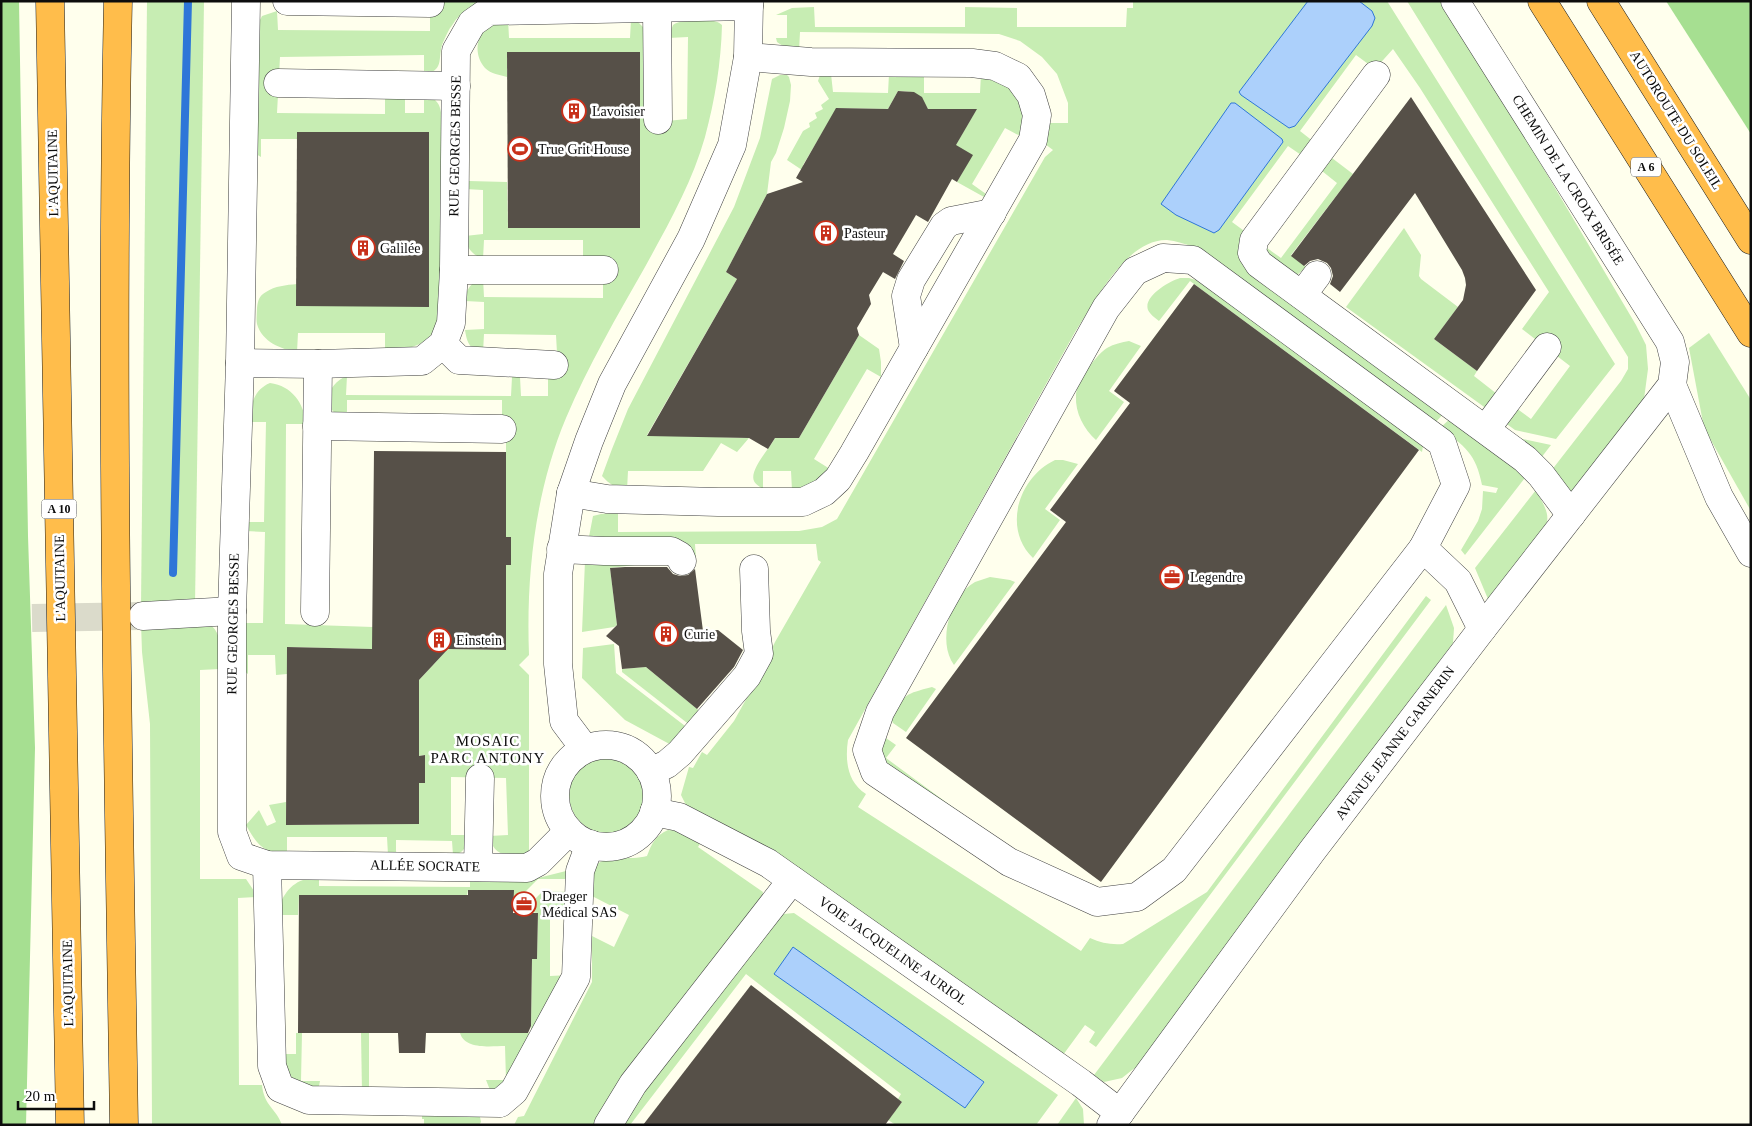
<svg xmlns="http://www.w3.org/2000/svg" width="1752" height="1126" viewBox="0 0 1752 1126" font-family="'Times New Roman',serif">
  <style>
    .green { fill: #c7edb3 }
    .forest { fill: #a6df91 }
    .water { fill: #acd0fb; stroke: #2e76d8 }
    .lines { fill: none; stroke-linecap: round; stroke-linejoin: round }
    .stream { stroke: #2e76d8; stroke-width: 8 }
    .building { fill: #565048 }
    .minor-tunnel { stroke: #dbdbcb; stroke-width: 28; stroke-dasharray: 28 14; stroke-linecap: butt }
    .minor-casing { stroke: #404040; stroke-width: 29 }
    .highway-casing { stroke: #1e1e1e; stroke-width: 29 }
    .minor { stroke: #fff; stroke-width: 28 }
    .highway { stroke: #ffbd4b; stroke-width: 28 }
    .labels { text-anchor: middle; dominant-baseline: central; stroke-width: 5; stroke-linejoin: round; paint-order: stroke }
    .shield { fill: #fff; stroke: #565656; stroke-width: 1 }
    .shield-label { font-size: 12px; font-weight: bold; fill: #0d0d0d }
    .poi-label { font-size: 14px; fill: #0d0d0d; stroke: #fff; text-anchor: start }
    .street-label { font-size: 14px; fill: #0d0d0d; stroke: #fff }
    .neighbourhood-label { font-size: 15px; letter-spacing: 1px; fill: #0d0d0d; stroke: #fff }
  </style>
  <rect width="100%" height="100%" fill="#ffffed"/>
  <g class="green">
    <polygon points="147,1 204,1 195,605 141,608"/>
    <path d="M436,1H480C470,6 459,14 453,24C448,30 445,38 442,45C438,59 444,71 424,74V55L280,57L277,113L385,114V95H405V113H424V95C445,99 441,117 442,134L441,305C436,344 420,347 385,352V333H298L297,352C281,349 262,342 257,324C256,319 257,313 257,308C258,300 259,296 266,292C275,286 286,285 297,284L429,132H297V139H261V157L256,154L258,24L262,16L277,11L278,30L430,31V11Z"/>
    <path d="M1133,1H1387L1615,364L1556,439L1515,430L1504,422L1516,408L1531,419L1570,366L1522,329L1549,292L1420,88L1393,49L1375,69L1356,55L1300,131L1314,142L1304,157L1288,146L1232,222L1247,233L1243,239L1445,412L1434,424L1194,247C1185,244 1176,241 1167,240C1126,239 1095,302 1075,332L848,740C845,760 847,782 866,794L858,807L1081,951L1090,938C1101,943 1111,945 1123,944L1207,892L1426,596L1431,600L1096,1047L1089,1042L1095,1032L1085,1025L1063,1055L717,822L702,813L697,817L687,807L681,795L689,767L693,768L702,752L707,755L734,721L758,678L775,642L821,562L818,560L816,544H695L696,559L693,560L588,542L593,516L601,514L618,513V532L799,531L822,527L837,519L1045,157L1053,150L1045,144L1049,123H1068V103L1057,74L1042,57L1020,41L999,34L800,32L799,51L787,49L777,42L776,38H787V15H776L792,8L814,7L815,27H965V7L1017,8V27H1126L1127,8H1133Z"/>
    <polygon points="1407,1 1441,1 1506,105 1636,325 1646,345 1648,369 1644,399 1573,491 1568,493 1551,471 1621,381 1628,369 1628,357"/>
    <path d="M508,19L509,38H630L631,20L637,21L647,31L667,121L687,119L688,37L668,38L673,25C684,18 713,17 722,25C721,63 715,100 705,137C692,183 668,225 645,267C617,316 588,366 566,418C535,492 526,575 529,655L519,665L529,675V853C509,856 495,859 489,836L508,835L506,778L451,777V835H469C466,846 465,853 453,855L452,841L396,840V855H388L387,837H287V855C263,852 257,845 246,825L259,810L267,826L276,822L269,805L286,802L287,825L419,824V783H425V755L419,756V680L448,649L506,650V565H511V538L506,537V419H502V400H347V419C343,417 338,416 336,414C320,401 332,381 347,376L346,395L511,396L512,377H520L521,396H548V377H562V353H557L556,335L484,334L483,353C470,350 467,343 465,330L484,329V302L465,301C466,289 471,282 483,278L484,297L603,298V278L583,258V240H484L483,259C471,254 467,248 465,236L483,234V190L465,189L469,181L507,182L508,228L640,227V52H507V77C500,75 491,74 485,68C474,56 475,36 489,26C494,23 502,21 508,19Z"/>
    <path d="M831,74L833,92L888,93L889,74H924V93H980L981,74L1004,81L1018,95L1025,115L1022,137L1005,128L972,184L986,194L984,197L957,182L972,155L962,149L943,167L976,110L928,109C919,92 916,92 898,91L888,109L837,108L803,165L805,172L787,160L803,131L810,127L809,123L817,118L815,113L823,109L821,105L829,99L818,81L820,75Z"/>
    <path d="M780,75H787L789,77L791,85L790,101L784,128L776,153L771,162L767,194L726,272L737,279L647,435L749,438L737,452L721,443L703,471H628L627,490C616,488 610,485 602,476L612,449L628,409L734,207L760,138L772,79Z"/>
    <polygon points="1332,158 1353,174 1291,255 1306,267 1296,276 1265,256 1267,248 1281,258 1337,183 1322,171"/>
    <polygon points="1404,228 1421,255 1419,276 1421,279 1458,307 1434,339 1477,371 1474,376 1497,394 1487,409 1346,307"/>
    <path d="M1180,278H1189L1199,281L1423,446L1422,452L1190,281L1159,321C1155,318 1150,314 1148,310C1143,296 1170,281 1180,278Z"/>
    <polygon points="1709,333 1751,400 1751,511 1704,428 1689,348"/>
    <path d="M859,335L879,349L881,362V377L867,369L814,459L830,469L811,486L792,490L791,471H763V489C759,486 755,484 754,481C749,470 770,448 775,438H799Z"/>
    <path d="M1129,341L1141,346L1109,391L1124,402L1096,440C1084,429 1075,413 1076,396C1076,382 1096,355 1107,348C1114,344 1122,342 1129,341Z"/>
    <path d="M270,383C292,386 304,403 306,424H286L285,624L373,627V649L287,647V674L276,675L275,655H248V674L244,671L243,623H263L265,532L246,531V522H264L266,422H248C251,406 253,390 270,383Z"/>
    <path d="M1452,417L1528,474L1465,555L1461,550L1478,521L1482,509L1483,491L1496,493L1498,488L1482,485C1476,454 1465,446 1440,428Z"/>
    <polygon points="1513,437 1551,445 1541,458"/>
    <path d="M1055,460H1063L1078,464L1045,509L1060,520L1033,558C1002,528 1019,477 1055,460Z"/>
    <path d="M1536,490C1541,501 1551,513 1546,525L1488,599L1475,568Z"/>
    <polygon points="585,561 635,561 635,565 610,568 617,625 614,627 582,632"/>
    <path d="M990,577L1010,580L1015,582L954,665C937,641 950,596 975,582C980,580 985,579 990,577Z"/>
    <polygon points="1446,605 1454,628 1453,643 1141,1063 1122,1078 1104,1082 1094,1075"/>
    <path d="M141,623L209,624C224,633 219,654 220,669L200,670V879H246L258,897L238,898L239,1085H262C264,1106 276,1108 282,1125H152L150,724L142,652Z"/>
    <polygon points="614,644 616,673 689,729 675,747 625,720 582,678 583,648"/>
    <polygon points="646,667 702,713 691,726 622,672 622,669"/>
    <path d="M932,687L936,689L906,732L893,723L889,715C906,694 905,694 932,687Z"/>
    <polygon points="883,736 896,745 886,758 1030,864 887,768 882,755"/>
    <circle cx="607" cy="795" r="38"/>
    <path d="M668,830L683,831L703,839L698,847L763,892L761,901L600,1125H514L518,1117L524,1116L592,982V936L614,947L629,915L592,896C592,888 591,879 593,871C597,853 632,861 647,856C652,843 655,836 668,830Z"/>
    <path d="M566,871L568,872L570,879H538L514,903L513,890H468L467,895H299L298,915H278C279,901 288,885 303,880C308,878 314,879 319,879V886L470,887V879L538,878Z"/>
    <path d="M543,891L570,892L569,918L550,919V976L570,975L506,1089L490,1090L486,1080H506L505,1046C491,1046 465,1050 460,1033H531L532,959H537L538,913L523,911Z"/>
    <polygon points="794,913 1058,1095 1036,1125 896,1125 888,1120 902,1102 898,1099 901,1094 746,974 630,1125 619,1125 776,918 784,914"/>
    <polygon points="296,1033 302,1033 301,1081 320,1081 319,1086 316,1089 297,1089 277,1054 296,1054"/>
    <polygon points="361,1033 369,1033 369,1093 362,1093"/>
    <polygon points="1076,1098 1083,1109 1084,1125 1057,1125"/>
    <polygon points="422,1116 480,1117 481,1122 479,1125 424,1125 424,1119 422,1119"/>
  </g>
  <g class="forest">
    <polygon points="1,1 19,1 28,536 35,748 26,1125 1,1125"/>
    <polygon points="1666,1 1751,1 1751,134"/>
  </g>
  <g class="water">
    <polygon points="1308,1 1359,1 1372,11 1375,18 1372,26 1295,126 1289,128 1241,95 1239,92"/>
    <polygon points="1231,103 1235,103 1282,139 1283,142 1219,230 1214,233 1176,215 1161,204"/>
    <polygon points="793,947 984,1082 965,1108 774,974"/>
  </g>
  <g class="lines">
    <polyline class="stream" points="173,573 188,1"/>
  </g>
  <g class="building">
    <polygon points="507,52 640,52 640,228 508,228"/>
    <polygon points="898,91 914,92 922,97 928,109 977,109 956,145 973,155 957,182 952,179 928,222 916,215 893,254 904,261 895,279 883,272 869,295 871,304 857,328 859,335 799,438 775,438 768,449 749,438 647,436 737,279 726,272 767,194 803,182 796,178 836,108 888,109"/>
    <polygon points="1411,97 1536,290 1477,371 1434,339 1463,300 1466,285 1465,278 1462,270 1415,193 1340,292 1330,284 1333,276 1331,268 1327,263 1318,259 1310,261 1304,266 1291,256"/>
    <polygon points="297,132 429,132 429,307 296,306"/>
    <polygon points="1194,284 1419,450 1101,882 906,738 1066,522 1050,510 1130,403 1114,391"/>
    <polygon points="374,451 506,452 506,537 511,537 511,565 506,565 506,650 448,649 419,680 419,756 425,755 425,783 419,783 419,824 286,825 287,647 372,649"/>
    <polygon points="625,567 667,567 673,574 680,576 688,575 695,569 703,631 718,630 743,650 734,667 697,709 646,667 622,669 619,646 606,636 617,625 610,568"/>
    <polygon points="468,890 514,890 513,913 538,913 537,959 532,959 531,1026 528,1033 426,1033 425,1053 399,1053 398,1033 298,1033 299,895 468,895"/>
    <polygon points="751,985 902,1102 885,1125 643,1125"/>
  </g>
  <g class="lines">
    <polyline class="minor-tunnel" points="32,618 139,616"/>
    <g class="minor-casing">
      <g id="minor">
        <polyline points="246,1 240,363 232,611 232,832 241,856 267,865 527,868 538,862 569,831"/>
        <polyline points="287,1 430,3"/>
        <polyline points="657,8 658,120"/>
        <polyline points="1376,75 1254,240 1252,253 1259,264 1525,459 1541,475 1571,515"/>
        <polyline points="278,83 456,86"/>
        <polygon points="1163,258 1193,260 1442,443 1456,485 1423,548 1174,870 1137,897 1097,902 1009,862 875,772 867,750 880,712 1106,308 1135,271"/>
        <polyline points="454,270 604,270"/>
        <polyline points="1302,295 1317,275"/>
        <polyline points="443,344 459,360 554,365"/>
        <polyline points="914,348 906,296 911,280 944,226 951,221 992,213"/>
        <polyline points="240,363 318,364 422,361 443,344 451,323 454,270 456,51 472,23 489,11 749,6"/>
        <polyline points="1672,385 1719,497 1751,553"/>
        <polyline points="317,426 502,429"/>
        <polyline points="1486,429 1547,347"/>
        <polyline points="571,493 607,499 718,502 803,502 824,492 838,479 854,453 1033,140 1037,115 1031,95 1018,77 995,66 972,63 811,62 748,57"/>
        <polyline points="1423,548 1458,581 1482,629"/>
        <polyline points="561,549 604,551 671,551 680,556 682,561"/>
        <polyline points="315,612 318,364"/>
        <polyline points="143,616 232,611"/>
        <circle cx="606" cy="796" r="51"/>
        <polyline points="585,749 564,721 558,664 558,574 571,493 589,441 612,384 691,239 732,145 748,57 749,1"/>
        <polyline points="651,772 667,764 680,753 747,676 759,654 756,631 754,569"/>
        <polyline points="654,812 679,817 768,863 1081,1083 1120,1113"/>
        <polyline points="267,865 272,1066 280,1088 309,1100 500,1103 514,1091 576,977 580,871 590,844"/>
        <polyline points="478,867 480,778"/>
        <polyline points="608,1125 633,1084 792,880"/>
        <polyline points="1111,1125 1312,851 1482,629 1672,385 1675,362 1670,342 1455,1"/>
      </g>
    </g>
    <g class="highway-casing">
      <g id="highway">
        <polyline points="50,1 70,1125"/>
        <path d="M118,1C110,376 118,750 124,1125"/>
        <polyline points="1542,1 1751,333"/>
        <polyline points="1601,1 1751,240"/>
      </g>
    </g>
    <use href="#minor" class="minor"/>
    <use href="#highway" class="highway"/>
  </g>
  <defs>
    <g id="building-ring" transform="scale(1.25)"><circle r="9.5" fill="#fff" stroke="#c8301a" stroke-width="1.5"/><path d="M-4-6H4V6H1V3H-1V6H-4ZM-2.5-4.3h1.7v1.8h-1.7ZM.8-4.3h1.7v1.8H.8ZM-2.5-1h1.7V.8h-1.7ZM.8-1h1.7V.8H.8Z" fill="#c8301a"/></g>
    <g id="stadium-ring" transform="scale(1.25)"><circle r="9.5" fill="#fff" stroke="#c8301a" stroke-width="1.5"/><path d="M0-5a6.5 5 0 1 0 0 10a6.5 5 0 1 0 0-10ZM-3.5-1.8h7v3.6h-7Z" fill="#c8301a"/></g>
    <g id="office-ring" transform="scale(1.25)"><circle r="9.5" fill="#fff" stroke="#c8301a" stroke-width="1.5"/><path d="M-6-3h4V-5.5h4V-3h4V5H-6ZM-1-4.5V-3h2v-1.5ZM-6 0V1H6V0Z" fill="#c8301a"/></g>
  </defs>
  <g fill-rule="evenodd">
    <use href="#building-ring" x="574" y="111"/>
    <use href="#stadium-ring" x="520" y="149"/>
    <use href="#building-ring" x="826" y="233"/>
    <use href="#building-ring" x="363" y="248"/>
    <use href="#office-ring" x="1172" y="577"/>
    <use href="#building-ring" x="666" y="634"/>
    <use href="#building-ring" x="439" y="640"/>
    <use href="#office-ring" x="524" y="904"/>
  </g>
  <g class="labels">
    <g class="shield">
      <rect x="1631" y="157.5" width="30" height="19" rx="4"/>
      <rect x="41.5" y="499.5" width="35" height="19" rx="4"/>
    </g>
    <g class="shield-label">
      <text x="1646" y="167">A 6</text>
      <text x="59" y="509">A 10</text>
    </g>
    <g class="poi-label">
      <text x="592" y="111">Lavoisier</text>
      <text x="538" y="149">True Grit House</text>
      <text x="844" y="233">Pasteur</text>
      <text x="380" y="248">Galilée</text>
      <text x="1190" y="577">Legendre</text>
      <text x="684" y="634">Curie</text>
      <text x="456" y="640">Einstein</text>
      <text x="542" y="896">Draeger<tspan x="542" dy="16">Médical SAS</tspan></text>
    </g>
    <g class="street-label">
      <text transform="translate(1676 120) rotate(58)">AUTOROUTE DU SOLEIL</text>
      <text transform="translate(455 146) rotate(-89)">RUE GEORGES BESSE</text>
      <text transform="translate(53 173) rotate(-91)">L'AQUITAINE</text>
      <text transform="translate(1568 180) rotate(58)">CHEMIN DE LA CROIX BRISÉE</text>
      <text transform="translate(60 578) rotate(-91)">L'AQUITAINE</text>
      <text transform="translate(233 624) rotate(-89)">RUE GEORGES BESSE</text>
      <text transform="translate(1395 743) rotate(-53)">AVENUE JEANNE GARNERIN</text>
      <text transform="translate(425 866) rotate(1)">ALLÉE SOCRATE</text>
      <text transform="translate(893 951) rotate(35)">VOIE JACQUELINE AURIOL</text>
      <text transform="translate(68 983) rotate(-91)">L'AQUITAINE</text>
    </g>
    <g class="neighbourhood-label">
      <text x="488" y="741">MOSAIC<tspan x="488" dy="17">PARC ANTONY</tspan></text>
    </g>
  </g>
  <rect width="1752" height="1126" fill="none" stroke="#0d0d0d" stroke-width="5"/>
  <path d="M18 1101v8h76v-8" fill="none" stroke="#0d0d0d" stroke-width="2.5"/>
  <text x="25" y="1101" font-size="15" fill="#0d0d0d" stroke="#ffffff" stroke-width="4" paint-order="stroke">20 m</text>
</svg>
